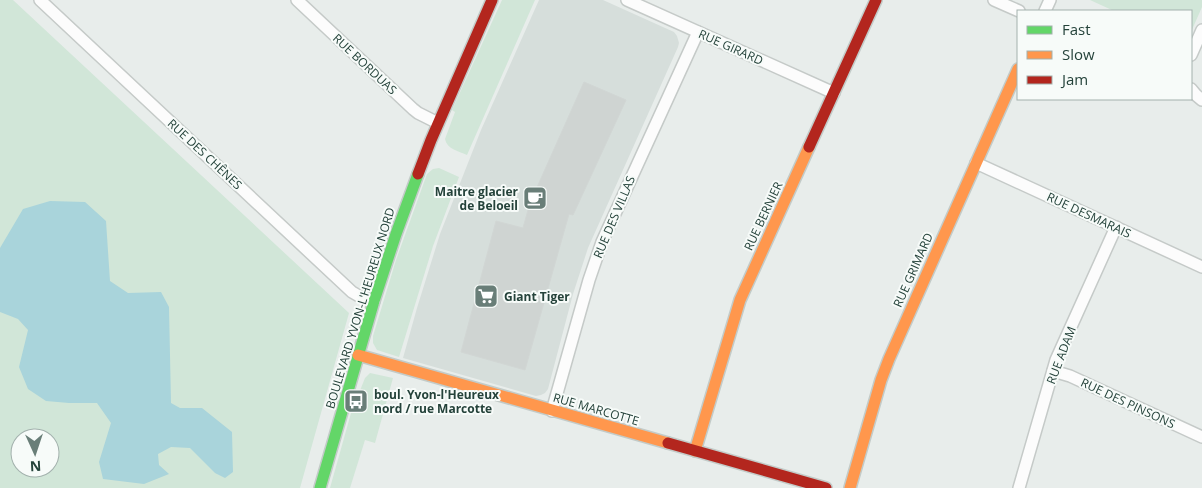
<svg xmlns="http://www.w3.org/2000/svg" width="1202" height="488" viewBox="0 0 1202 488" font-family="'Open Sans',sans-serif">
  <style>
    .built { fill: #d6dedb }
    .green { fill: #d1e6d8; fill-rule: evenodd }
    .water { fill: #a9d4db }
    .building { fill: #cfd4d2; stroke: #d1d6d4 }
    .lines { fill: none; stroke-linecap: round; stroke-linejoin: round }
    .street-casing { stroke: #c5cac8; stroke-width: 14 }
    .fast-casing { stroke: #c3cbc8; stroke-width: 14 }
    .slow-casing { stroke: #c3cbc8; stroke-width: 14 }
    .jam-casing { stroke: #c3cbc8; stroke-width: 14 }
    .street { stroke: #fcfcfc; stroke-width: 11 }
    .fast { stroke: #63d668; stroke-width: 11 }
    .slow { stroke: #ff974d; stroke-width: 11 }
    .jam { stroke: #b3261e; stroke-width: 11 }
    .labels { text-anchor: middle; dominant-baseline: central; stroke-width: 4; stroke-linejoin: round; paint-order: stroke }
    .street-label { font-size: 12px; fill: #24423a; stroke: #f7fbf9 }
    .poi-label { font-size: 12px; font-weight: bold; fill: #24423a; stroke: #f7fbf9; text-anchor: start }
  </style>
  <rect width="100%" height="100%" fill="#e8edeb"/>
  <polygon class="built" points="539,0 603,0 674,32 677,36 679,43 678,47 588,248 573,294 548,389 545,393 541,395 536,396 403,358 417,308 440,234 481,130"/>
  <g class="green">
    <path d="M0,0H13L349,313L300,488H0ZM20,438H50V468H20Z"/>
    <path d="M502,0H535L467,155C458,151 447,149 445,139L455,112L452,110Z"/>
    <polygon points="1090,0 1202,0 1202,7 1191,32 1191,11 1114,11"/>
    <polygon points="439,168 459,177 433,246 399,357 377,350 373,343 373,336 396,260 427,174 433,169"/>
    <polygon points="370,373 393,378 375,443 365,440 350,488 330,488 353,406 365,409 368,396 359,393 365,378"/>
  </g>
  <polygon class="water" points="50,201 85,202 106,221 110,281 128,293 161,292 169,307 171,403 180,408 202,408 232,432 233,472 225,478 215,473 190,448 171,447 158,454 159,465 169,474 144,484 103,479 99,462 111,423 97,403 69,403 46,401 28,389 19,367 28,330 18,319 0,312 0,248 23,209"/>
  <polygon class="building" points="584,82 626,100 573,215 569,214 525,370 461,352 496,221 523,228 530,203"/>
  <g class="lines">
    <g class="street-casing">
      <g id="street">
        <polyline points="40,0 352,292 359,296 374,301"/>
        <polyline points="297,0 413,109 418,113 438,123"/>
        <polyline points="627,0 834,93"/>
        <polyline points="994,0 1019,11"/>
        <polyline points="1045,11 1050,0"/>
        <polyline points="1191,55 1202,30"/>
        <polyline points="1191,89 1196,95 1202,100"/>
        <polyline points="976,163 1202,267"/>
        <polyline points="1053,371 1070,376 1202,437"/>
        <polyline points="552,411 589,280 602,242 698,32"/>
        <polyline points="1019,488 1056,360 1116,227"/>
      </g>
    </g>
    <g class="fast-casing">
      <polyline id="fast" points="320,488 374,301 396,234 418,174"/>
    </g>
    <g class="slow-casing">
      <g id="slow">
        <polyline points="358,355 668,443"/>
        <polyline points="695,451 740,300 809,147"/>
        <polyline points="850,488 881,380 889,359 1018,69"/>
      </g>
    </g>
    <g class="jam-casing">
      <g id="jam">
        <polyline points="809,147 876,0"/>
        <polyline points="418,174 431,140 492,0"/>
        <polyline points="668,443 826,488"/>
      </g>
    </g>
    <use href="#street" class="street"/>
    <use href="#fast" class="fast"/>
    <use href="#slow" class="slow"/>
    <use href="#jam" class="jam"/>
  </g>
  <defs>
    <g id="cafe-square" transform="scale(1.25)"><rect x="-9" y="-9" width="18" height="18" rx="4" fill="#697e78" stroke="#f7fbf9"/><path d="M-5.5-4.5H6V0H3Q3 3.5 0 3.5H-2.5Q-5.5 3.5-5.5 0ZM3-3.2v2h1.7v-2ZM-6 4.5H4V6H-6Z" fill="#fff"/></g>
    <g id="supermarket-square" transform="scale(1.25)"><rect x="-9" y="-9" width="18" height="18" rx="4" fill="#697e78" stroke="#f7fbf9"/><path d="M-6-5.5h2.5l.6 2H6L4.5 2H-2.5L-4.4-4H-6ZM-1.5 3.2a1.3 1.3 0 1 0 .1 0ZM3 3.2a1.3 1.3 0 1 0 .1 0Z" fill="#fff"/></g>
    <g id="bus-square" transform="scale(1.25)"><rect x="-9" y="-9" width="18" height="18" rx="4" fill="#697e78" stroke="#f7fbf9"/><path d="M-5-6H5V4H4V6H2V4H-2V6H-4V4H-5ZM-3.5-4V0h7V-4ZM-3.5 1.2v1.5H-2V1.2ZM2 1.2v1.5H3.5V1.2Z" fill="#fff"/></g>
  </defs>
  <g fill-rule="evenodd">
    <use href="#cafe-square" x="535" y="198"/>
    <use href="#supermarket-square" x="486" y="296"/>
    <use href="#bus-square" x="356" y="401"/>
  </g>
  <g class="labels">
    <g class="street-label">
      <text transform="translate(731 47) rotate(24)">RUE GIRARD</text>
      <text transform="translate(365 64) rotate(43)">RUE BORDUAS</text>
      <text transform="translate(205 154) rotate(43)">RUE DES CHÊNES</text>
      <text transform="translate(1089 215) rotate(25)">RUE DESMARAIS</text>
      <text transform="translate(763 216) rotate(-65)">RUE BERNIER</text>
      <text transform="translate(614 217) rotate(-67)">RUE DES VILLAS</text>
      <text transform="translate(913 270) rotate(-66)">RUE GRIMARD</text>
      <text transform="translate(360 308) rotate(-73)">BOULEVARD YVON-L'HEUREUX NORD</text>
      <text transform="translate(1061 355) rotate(-69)">RUE ADAM</text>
      <text transform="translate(1128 403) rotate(25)">RUE DES PINSONS</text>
      <text transform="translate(596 409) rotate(16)">RUE MARCOTTE</text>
    </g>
    <g class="poi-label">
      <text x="518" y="191" text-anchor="end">Maitre glacier<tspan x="518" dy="14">de Beloeil</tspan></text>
      <text x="504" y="296">Giant Tiger</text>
      <text x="374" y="394">boul. Yvon-l'Heureux<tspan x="374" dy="14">nord / rue Marcotte</tspan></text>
    </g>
  </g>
  <rect x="1017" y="10" width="175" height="90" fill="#f7fbf9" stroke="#a3b1ad"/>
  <rect x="1027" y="26" width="25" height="8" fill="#63d668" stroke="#a3b1ad"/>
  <text x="1062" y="35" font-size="15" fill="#24423a">Fast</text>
  <rect x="1027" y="51" width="25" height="8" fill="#ff974d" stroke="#a3b1ad"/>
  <text x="1062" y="60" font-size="15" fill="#24423a">Slow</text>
  <rect x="1027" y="76" width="25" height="8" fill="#b3261e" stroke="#a3b1ad"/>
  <text x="1062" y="85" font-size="15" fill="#24423a">Jam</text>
  <g transform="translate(35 453) rotate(177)"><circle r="24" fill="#f7fbf9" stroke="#a3b1ad"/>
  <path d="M0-4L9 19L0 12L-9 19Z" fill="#697e78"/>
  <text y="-8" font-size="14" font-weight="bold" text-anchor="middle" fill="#24423a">N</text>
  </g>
</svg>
